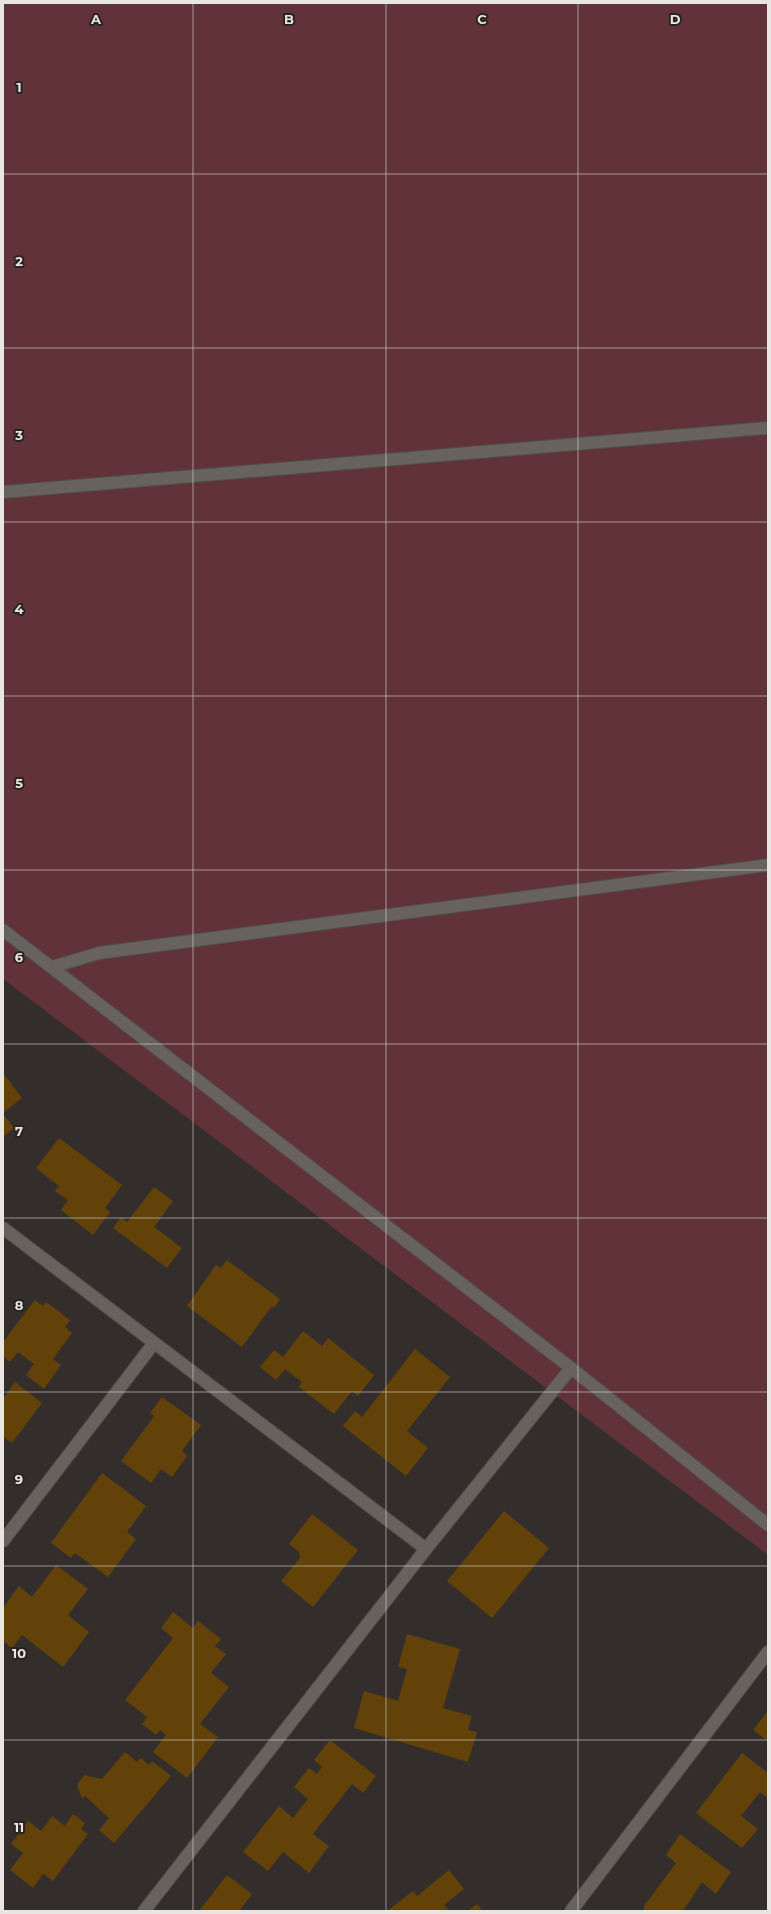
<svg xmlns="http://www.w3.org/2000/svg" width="771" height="1914" viewBox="0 0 771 1914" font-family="Montserrat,sans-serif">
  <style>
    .green { fill: #613338 }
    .building { fill: #624209 }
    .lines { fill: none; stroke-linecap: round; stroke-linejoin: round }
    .minor-casing { stroke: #504c4a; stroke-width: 14 }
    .minor { stroke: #68625f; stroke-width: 12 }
    .grid { fill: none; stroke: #e8e5e3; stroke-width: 1; stroke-opacity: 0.55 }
    .grid-label { font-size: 13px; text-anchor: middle; font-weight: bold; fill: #e8e5e3; stroke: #292421; stroke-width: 4; stroke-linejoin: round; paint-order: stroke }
  </style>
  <rect width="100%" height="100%" fill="#332e2b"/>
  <polygon class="green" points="3,3 768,3 768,1555 3,979"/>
  <g class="building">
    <polygon points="4,1074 22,1098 3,1113 3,1075"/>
    <polygon points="3,1114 14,1128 3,1137"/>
    <polygon points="59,1138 122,1185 105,1208 110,1212 93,1235 61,1210 68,1200 55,1191 59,1186 36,1168"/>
    <polygon points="154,1187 173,1201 154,1227 182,1248 167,1268 113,1228 121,1217 127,1222"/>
    <polygon points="227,1260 280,1299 274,1308 272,1306 242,1347 187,1306 216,1265 221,1268"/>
    <polygon points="35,1300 43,1306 46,1302 70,1320 65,1327 72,1333 53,1359 61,1365 44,1389 26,1375 34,1364 18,1352 10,1362 3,1357 3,1342"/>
    <polygon points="303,1331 322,1346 328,1338 374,1375 358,1396 352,1391 334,1414 299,1387 302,1382 285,1369 276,1380 260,1367 274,1350 283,1357"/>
    <polygon points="415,1349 450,1377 407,1431 428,1448 406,1476 343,1426 355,1411 362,1417"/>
    <polygon points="15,1382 42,1403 12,1443 3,1437 3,1399"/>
    <polygon points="162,1397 201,1425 182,1451 187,1456 172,1477 161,1469 151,1483 121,1461 154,1416 150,1413"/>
    <polygon points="102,1473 146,1506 127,1532 136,1539 108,1577 75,1553 71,1558 51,1543"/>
    <polygon points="504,1511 549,1548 492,1618 447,1581"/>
    <polygon points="312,1514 358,1550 313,1607 281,1581 300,1558 299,1552 289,1544"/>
    <polygon points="56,1565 88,1589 68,1615 89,1632 63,1667 22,1635 12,1648 3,1641 3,1608 19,1586 32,1597"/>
    <polygon points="173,1612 193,1628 198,1621 221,1639 215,1646 226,1654 211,1673 229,1687 200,1724 218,1737 187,1778 153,1752 166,1735 160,1730 156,1735 142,1724 147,1717 125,1700 173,1638 161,1628"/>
    <polygon points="407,1634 460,1649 443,1708 472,1716 468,1730 477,1732 468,1762 354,1728 364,1691 398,1701 407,1669 398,1667"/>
    <polygon points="768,1711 768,1741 753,1730"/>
    <polygon points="330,1740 376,1776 363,1793 352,1784 313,1834 329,1846 309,1873 283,1852 268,1871 243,1852 279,1806 293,1818 308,1799 294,1787 309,1768 317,1774 322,1767 314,1760"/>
    <polygon points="125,1752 137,1762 141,1758 149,1765 152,1761 171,1776 114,1843 99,1830 109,1818 85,1796 82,1799 77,1785 84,1775 102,1779"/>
    <polygon points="742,1753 768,1773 768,1798 760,1792 741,1816 758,1829 742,1848 696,1813"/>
    <polygon points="73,1814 85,1823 81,1829 88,1834 53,1881 43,1874 33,1888 10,1870 23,1853 11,1844 28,1821 41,1831 52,1816 65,1826"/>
    <polygon points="680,1834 731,1872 716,1894 702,1882 683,1911 644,1911 644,1906 676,1863 666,1855"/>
    <polygon points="449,1870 464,1889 444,1905 449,1911 387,1911 413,1891 417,1896"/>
    <polygon points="227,1875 252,1894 239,1911 199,1911"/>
    <polygon points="477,1904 483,1911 468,1911"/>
  </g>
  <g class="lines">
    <g class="minor-casing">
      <g id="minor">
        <polyline points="3,492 768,428"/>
        <polyline points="3,930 571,1368 768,1525"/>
        <polyline points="52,967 99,953 768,865"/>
        <polyline points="3,1228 426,1549"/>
        <polyline points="3,1541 154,1343"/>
        <polyline points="144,1911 426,1549 571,1368"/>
        <polyline points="571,1911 768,1652"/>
      </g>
    </g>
    <use href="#minor" class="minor"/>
  </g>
  <path class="grid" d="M193,3V1911M386,3V1911M578,3V1911M3,174H768M3,348H768M3,522H768M3,696H768M3,870H768M3,1044H768M3,1218H768M3,1392H768M3,1566H768M3,1740H768"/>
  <g class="grid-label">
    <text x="96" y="24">A</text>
    <text x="289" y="24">B</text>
    <text x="482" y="24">C</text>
    <text x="675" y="24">D</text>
    <text x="19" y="92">1</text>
    <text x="19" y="266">2</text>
    <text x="19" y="440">3</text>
    <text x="19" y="614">4</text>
    <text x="19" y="788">5</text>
    <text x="19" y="962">6</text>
    <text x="19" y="1136">7</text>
    <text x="19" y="1310">8</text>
    <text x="19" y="1484">9</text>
    <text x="19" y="1658">10</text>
    <text x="19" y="1832">11</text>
  </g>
  <rect width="771" height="1914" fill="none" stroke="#e8e5e3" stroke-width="8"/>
</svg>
